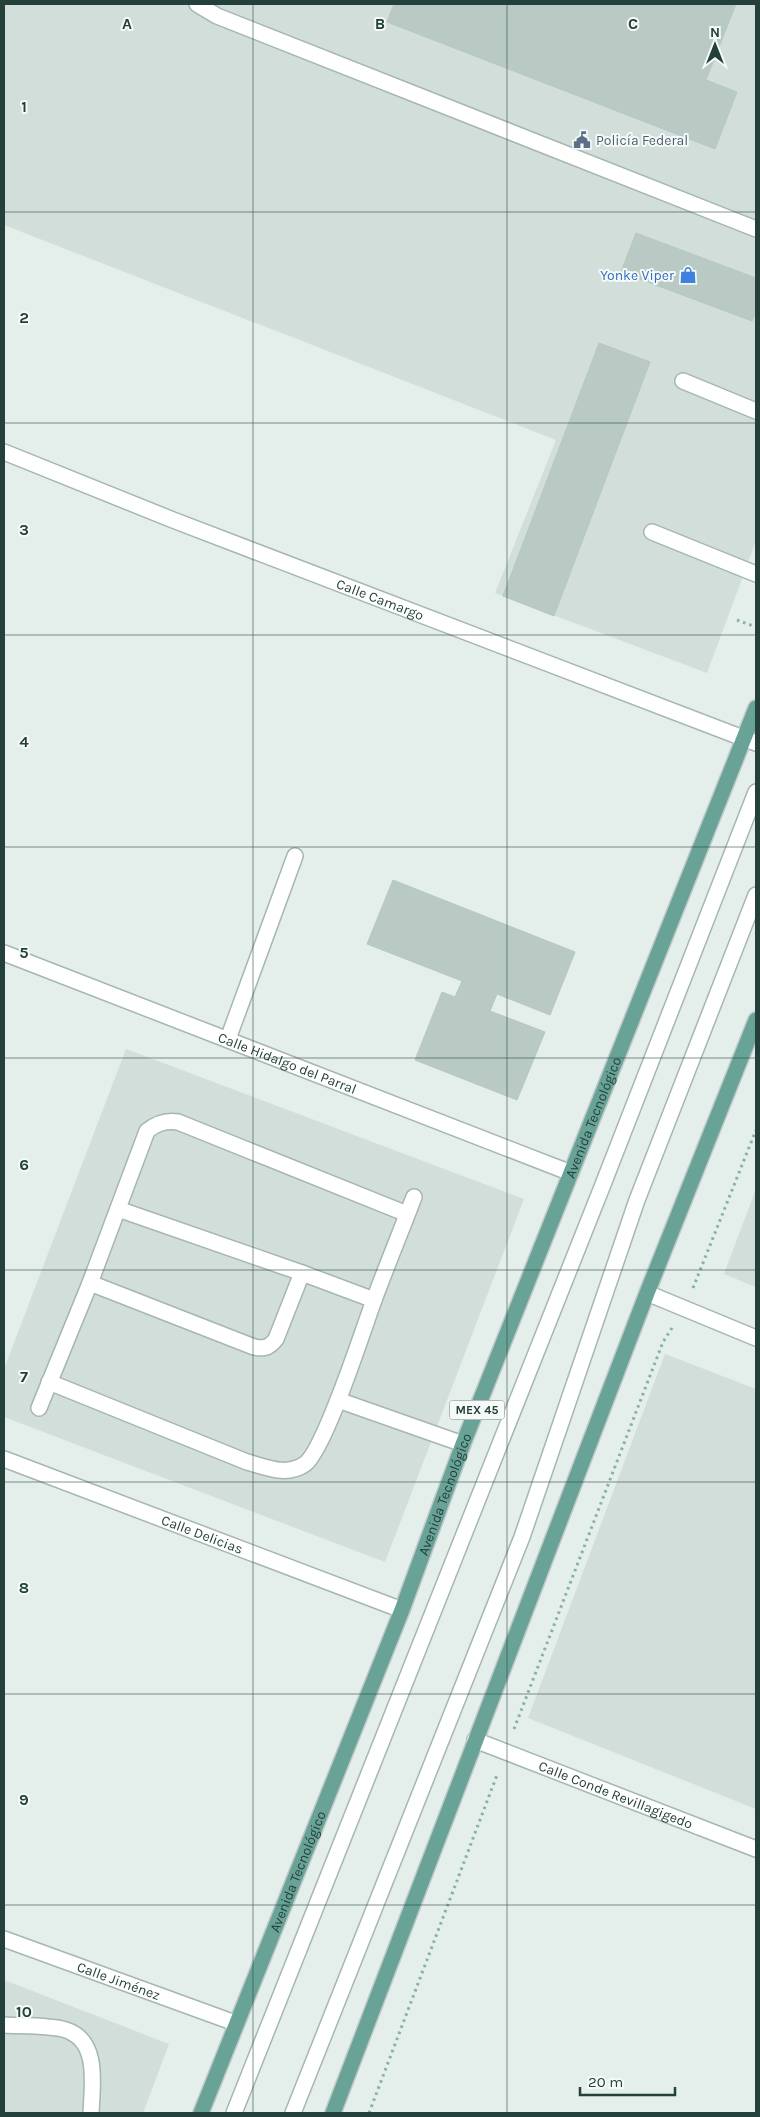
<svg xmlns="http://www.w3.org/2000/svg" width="760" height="2117" viewBox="0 0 760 2117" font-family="Karla,sans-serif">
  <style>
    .built { fill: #d2ded9 }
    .building { fill: #b9c9c3; stroke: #b7c7c2 }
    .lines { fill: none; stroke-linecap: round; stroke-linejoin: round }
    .minor-casing { stroke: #a6b6b2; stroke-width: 18 }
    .major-casing { stroke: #c1cac8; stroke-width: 18 }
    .path { stroke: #85b1a6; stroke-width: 3; stroke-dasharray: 2.5 4; stroke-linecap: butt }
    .minor { stroke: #fff; stroke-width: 15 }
    .major { stroke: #69a398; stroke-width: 15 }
    .grid { fill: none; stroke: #23403a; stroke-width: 1; stroke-opacity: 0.55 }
    .labels { text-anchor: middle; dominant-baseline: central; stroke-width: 4; stroke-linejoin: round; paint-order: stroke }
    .shield { fill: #f5faf8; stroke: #627873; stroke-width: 1 }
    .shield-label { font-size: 12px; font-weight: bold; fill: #23403a }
    .service-label { font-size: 14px; fill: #4e5e75; stroke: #f5faf8; text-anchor: start }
    .shop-label { font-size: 14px; fill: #366cbe; stroke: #f5faf8; text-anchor: end }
    .street-label { font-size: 14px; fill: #23403a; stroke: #f5faf8 }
    .grid-label { font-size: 16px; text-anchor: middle; font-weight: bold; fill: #23403a; stroke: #f5faf8; stroke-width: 4; stroke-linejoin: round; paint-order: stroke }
  </style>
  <rect width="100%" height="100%" fill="#e4eeea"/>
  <g class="built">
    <polygon points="4,4 756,4 756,541 707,673 495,593 556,440 4,225"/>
    <polygon points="126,1049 524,1199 385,1562 4,1417 4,1369"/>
    <polygon points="756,1189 756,1287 724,1274"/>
    <polygon points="665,1354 756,1389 756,1809 528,1718"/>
    <polygon points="4,1980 169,2044 143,2113 4,2113"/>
  </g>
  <g class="building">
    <polygon points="394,4 736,4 706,80 737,92 715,149 387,22"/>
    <polygon points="636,233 756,278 756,316 755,315 752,321 621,272"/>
    <polygon points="599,343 650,362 554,616 503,596"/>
    <polygon points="393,880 575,952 550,1015 497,994 490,1011 545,1032 517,1100 415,1060 442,992 455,997 462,981 367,944"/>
  </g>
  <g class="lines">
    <g class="minor-casing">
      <g id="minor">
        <polyline points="197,4 217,16 756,229"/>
        <polyline points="683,381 756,411"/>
        <path id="s1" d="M4,452L173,520L756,743"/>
        <polyline points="652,532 756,574"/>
        <path id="s2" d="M4,953L571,1173"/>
        <polyline points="228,1039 295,856"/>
        <polyline points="118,1209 302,1273 374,1300"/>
        <path d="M90,1283L254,1347C264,1349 269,1348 276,1339L302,1273"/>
        <polyline points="647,1293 756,1338"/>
        <path d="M49,1382L247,1462C266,1467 286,1477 305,1464C325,1449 363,1330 374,1300C387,1265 401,1231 414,1197"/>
        <polyline points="338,1400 463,1444"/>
        <path d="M39,1408L90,1283L147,1131C157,1123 166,1120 178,1122L407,1214"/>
        <path id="s3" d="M4,1459L402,1610"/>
        <path id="s4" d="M475,1740L756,1849"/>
        <path id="s5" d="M4,1939L235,2023"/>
        <path d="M4,2025C21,2026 51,2025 66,2030C100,2041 92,2086 91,2113"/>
        <polyline points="234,2113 602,1187 756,792"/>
        <polyline points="293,2113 522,1537 637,1200 756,895"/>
      </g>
    </g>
    <g class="major-casing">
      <g id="major">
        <path id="s6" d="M201,2113L402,1610L463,1444L756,708"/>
        <polyline points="333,2113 647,1293 756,1020"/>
      </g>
    </g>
    <g class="path">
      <polyline points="737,620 756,627"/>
      <polyline points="693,1288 756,1130"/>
      <polyline points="514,1729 663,1342 672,1328"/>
      <polyline points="369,2113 497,1775"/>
    </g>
    <use href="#minor" class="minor"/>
    <use href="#major" class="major"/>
  </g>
  <path class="grid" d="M253,4V2113M507,4V2113M4,212H756M4,423H756M4,635H756M4,847H756M4,1058H756M4,1270H756M4,1482H756M4,1694H756M4,1905H756"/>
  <defs>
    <g id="civic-bare" transform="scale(1.35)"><path d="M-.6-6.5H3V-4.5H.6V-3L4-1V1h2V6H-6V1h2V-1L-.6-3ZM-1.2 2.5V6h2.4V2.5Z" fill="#5c6f8a" stroke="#f5faf8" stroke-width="2.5" paint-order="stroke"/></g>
    <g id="shop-bare" transform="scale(1.35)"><path d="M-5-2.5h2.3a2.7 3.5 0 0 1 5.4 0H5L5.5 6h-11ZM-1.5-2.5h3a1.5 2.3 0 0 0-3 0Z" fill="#3f7fe0" stroke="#f5faf8" stroke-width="2.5" paint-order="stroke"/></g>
  </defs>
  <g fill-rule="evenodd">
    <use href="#civic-bare" x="582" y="140"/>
    <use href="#shop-bare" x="688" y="275"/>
  </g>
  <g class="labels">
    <rect class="shield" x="449.5" y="1400.5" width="55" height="19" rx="4"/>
    <g class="shield-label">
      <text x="477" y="1410">MEX 45</text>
    </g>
    <g class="service-label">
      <text x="596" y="140">Policía Federal</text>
    </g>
    <g class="shop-label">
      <text x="674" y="275">Yonke Viper</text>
    </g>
    <g class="street-label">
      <text stroke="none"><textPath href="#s1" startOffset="404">Calle Camargo</textPath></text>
      <text stroke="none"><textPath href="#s2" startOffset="304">Calle Hidalgo del Parral</textPath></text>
      <text stroke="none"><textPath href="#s6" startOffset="1070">Avenida Tecnológico</textPath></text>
      <text stroke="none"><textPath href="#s6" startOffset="665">Avenida Tecnológico</textPath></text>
      <text stroke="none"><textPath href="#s3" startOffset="212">Calle Delicias</textPath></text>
      <text stroke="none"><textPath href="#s4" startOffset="151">Calle Conde Revillagigedo</textPath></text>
      <text stroke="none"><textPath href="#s6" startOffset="260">Avenida Tecnológico</textPath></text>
      <text stroke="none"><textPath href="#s5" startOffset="122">Calle Jiménez</textPath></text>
    </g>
  </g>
  <g class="grid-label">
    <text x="127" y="29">A</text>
    <text x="380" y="29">B</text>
    <text x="633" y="29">C</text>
    <text x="24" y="112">1</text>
    <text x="24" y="323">2</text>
    <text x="24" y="535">3</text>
    <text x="24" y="747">4</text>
    <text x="24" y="958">5</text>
    <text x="24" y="1170">6</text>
    <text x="24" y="1382">7</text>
    <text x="24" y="1593">8</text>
    <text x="24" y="1805">9</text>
    <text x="24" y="2017">10</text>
  </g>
  <rect width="760" height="2117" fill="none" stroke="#23403a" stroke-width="10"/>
  <g transform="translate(715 45)" stroke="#f5faf8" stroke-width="4" paint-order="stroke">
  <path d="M0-4L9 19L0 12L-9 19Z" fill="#23403a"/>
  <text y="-8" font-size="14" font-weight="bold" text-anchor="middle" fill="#23403a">N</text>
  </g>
  <path d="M580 2087v8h95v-8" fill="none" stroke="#23403a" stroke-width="2.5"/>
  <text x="588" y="2087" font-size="15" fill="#23403a" stroke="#f5faf8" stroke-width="4" paint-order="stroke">20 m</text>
</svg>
